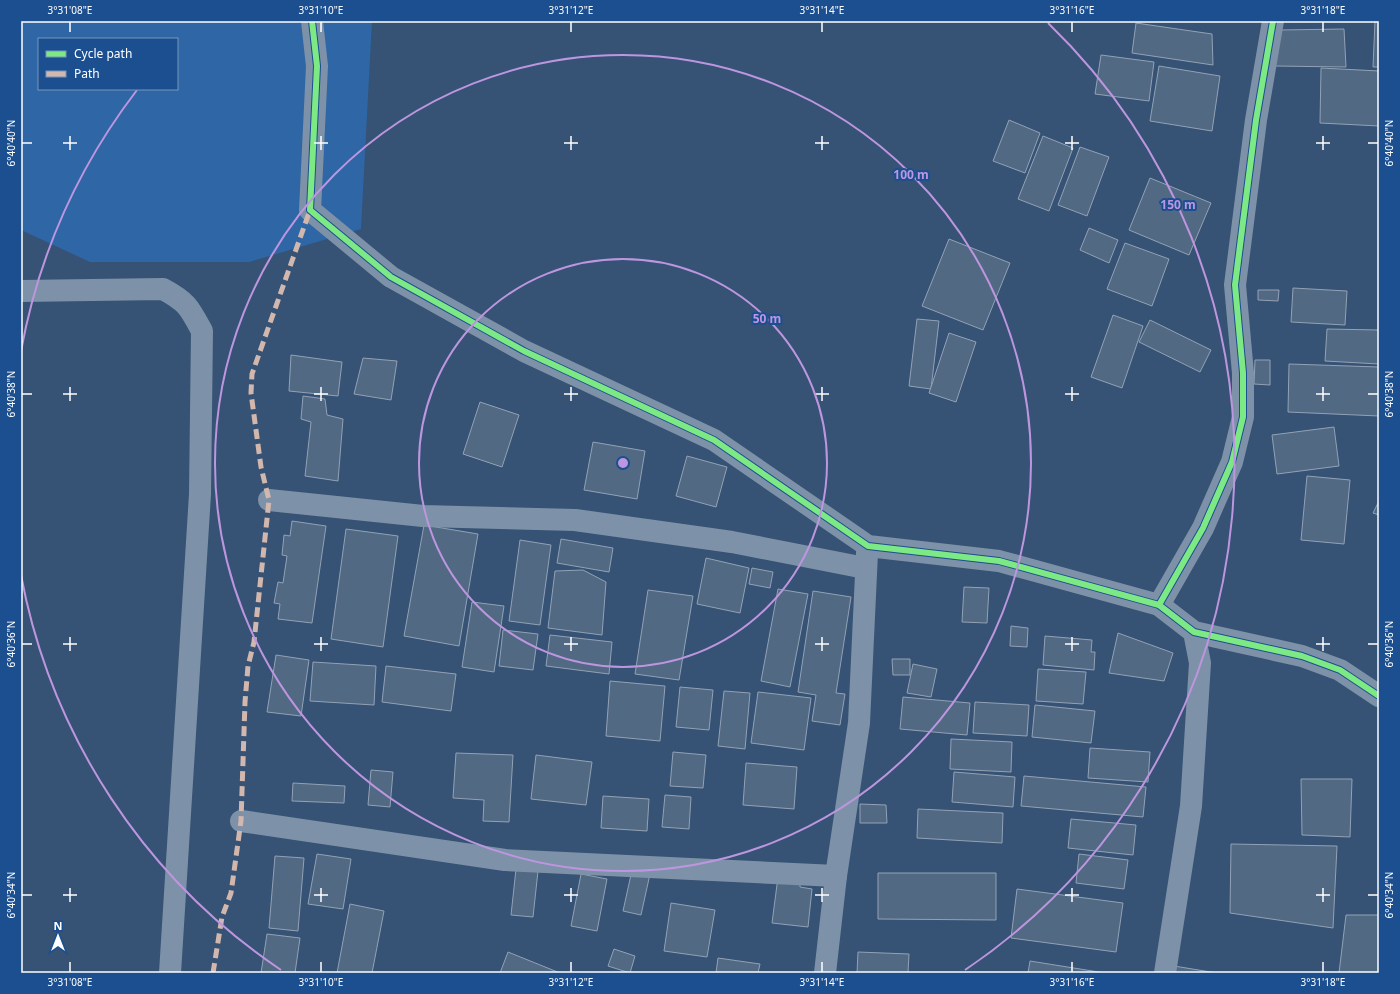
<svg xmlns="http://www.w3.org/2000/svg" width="1400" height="994" viewBox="0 0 1400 994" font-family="'Noto Sans',sans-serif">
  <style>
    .green { fill: #2f66a5; fill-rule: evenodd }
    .building { fill: #526984; stroke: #92a2b6 }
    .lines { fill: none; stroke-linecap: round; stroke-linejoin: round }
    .minor { stroke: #7d92a8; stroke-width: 22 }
    .quiet { stroke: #d1b7ad; stroke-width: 5; stroke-dasharray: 10 5; stroke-linecap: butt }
    .cycleway-casing { stroke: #1b4f8f; stroke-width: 8 }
    .cycleway { stroke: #7ce984; stroke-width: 6 }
    .ticks { fill: none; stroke: #fff; stroke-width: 1.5 }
    .ring { fill: none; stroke: #bd96df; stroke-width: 2 }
    .centre { fill: #bd96df; stroke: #1b4f8f; stroke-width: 2 }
    .ring-label { font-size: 12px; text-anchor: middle; font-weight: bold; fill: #bd96df; stroke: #1b4f8f; stroke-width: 4; stroke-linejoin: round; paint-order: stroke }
    .neatline { fill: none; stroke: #fff; stroke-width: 1.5 }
    .ticks-label { font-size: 10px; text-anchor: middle; fill: #fff }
  </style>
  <rect width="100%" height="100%" fill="#365274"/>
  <path class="green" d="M21,21H372L361,229L249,262H90L21,230ZM39,39H177V89H39Z"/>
  <g class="building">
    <polygon points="1375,21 1379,21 1379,67 1373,67"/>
    <polygon points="1136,23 1212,34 1213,65 1132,53"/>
    <polygon points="1344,29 1346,67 1274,66 1280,30"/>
    <polygon points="1101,55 1154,62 1149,101 1095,94"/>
    <polygon points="1159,66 1220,76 1212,131 1150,121"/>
    <polygon points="1321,68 1379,71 1379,126 1320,123"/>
    <polygon points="1009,120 1040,133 1025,173 993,161"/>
    <polygon points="1043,136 1073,148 1049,211 1018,199"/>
    <polygon points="1080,147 1109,157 1087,216 1058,205"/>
    <polygon points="1150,178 1211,203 1189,255 1129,230"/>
    <polygon points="1089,228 1118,240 1109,263 1080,250"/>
    <polygon points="949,239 1010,263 983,330 922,306"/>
    <polygon points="1125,243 1169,259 1152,306 1107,289"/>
    <polygon points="1293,288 1347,291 1345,325 1291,322"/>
    <polygon points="1258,290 1279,290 1278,301 1258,300"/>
    <polygon points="1113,315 1143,326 1122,388 1091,377"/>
    <polygon points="917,319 939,321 931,389 909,386"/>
    <polygon points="1150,320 1211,350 1200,372 1139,342"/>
    <polygon points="1327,329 1379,330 1379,364 1325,361"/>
    <polygon points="949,333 976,342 956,402 929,393"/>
    <polygon points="291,355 342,362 338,396 289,391"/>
    <polygon points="363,358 397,361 391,400 354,394"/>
    <polygon points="1255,360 1270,360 1270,385 1254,384"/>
    <polygon points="1289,364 1379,367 1379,416 1288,412"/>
    <polygon points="303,396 325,399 327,415 343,419 338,481 305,476 311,422 301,419"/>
    <polygon points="480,402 519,415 502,467 463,454"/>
    <polygon points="1334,427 1339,466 1277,474 1272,435"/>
    <polygon points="593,442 645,451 637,499 584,490"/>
    <polygon points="687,456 727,467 716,507 676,496"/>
    <polygon points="1307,476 1350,480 1344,544 1301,540"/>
    <polygon points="1379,501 1379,515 1373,513"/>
    <polygon points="292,521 326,526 312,623 278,619 280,604 274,603 278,582 283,583 287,556 282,555 284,535 290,536"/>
    <polygon points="424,525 478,534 459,646 404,636"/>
    <polygon points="346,529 398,536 383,647 331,639"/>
    <polygon points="561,539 613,548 609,572 557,563"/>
    <polygon points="520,540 551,545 540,625 509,621"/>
    <polygon points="706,558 749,568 740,613 697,604"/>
    <polygon points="752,568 773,572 770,588 749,584"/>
    <polygon points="583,570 606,582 602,635 548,628 555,571"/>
    <polygon points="964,587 989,588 987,623 962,622"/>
    <polygon points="778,589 808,594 790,687 761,681"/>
    <polygon points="648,590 693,596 679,680 635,674"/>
    <polygon points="813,591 851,597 836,693 845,694 840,725 812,721 816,695 798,692"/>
    <polygon points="472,602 504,606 494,672 462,667"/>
    <polygon points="1011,626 1028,628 1027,647 1010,646"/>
    <polygon points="503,630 538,634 533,670 499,666"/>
    <polygon points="1118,633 1173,653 1164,681 1109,673"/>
    <polygon points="550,635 612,642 609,674 546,666"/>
    <polygon points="1045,636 1092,640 1091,652 1095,652 1094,670 1043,665"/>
    <polygon points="276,655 309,660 301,716 267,712"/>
    <polygon points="892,659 910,659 910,675 893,675"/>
    <polygon points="313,662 376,666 374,705 310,701"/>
    <polygon points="913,664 937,669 931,697 907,693"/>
    <polygon points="386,666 456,674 451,711 382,702"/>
    <polygon points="1038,669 1086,672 1083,704 1036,701"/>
    <polygon points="610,681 665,686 660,741 606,736"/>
    <polygon points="680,687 713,690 709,730 676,727"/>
    <polygon points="724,691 750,693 745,749 718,746"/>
    <polygon points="758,692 811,698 804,750 751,743"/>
    <polygon points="903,697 970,703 967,735 900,729"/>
    <polygon points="975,702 1029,705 1027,736 973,733"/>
    <polygon points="1035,705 1095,711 1091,743 1032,737"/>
    <polygon points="951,739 1012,742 1011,772 950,769"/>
    <polygon points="1090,748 1150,752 1148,782 1088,778"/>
    <polygon points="673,752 706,755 703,788 670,786"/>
    <polygon points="456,753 513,755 509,822 483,821 484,800 453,798"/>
    <polygon points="536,755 592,762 586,805 531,799"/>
    <polygon points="746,763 797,767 794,809 743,805"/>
    <polygon points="371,770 393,772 390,807 368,805"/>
    <polygon points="954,772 1015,777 1013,807 952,802"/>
    <polygon points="1024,776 1146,787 1143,817 1021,806"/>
    <polygon points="1301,779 1352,779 1350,837 1302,835"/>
    <polygon points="293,783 345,786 344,803 292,801"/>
    <polygon points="665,795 691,797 689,829 662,827"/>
    <polygon points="603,796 649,799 647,831 601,828"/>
    <polygon points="860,804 886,805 887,823 860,823"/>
    <polygon points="918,809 1003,813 1002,843 917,838"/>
    <polygon points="1071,819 1136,825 1133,855 1068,848"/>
    <polygon points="1231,844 1337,846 1333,928 1230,913"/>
    <polygon points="317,854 351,859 343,909 308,904"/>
    <polygon points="1079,854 1128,860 1124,889 1076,883"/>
    <polygon points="275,856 304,858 298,931 269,928"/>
    <polygon points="516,869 538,871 533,917 511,915"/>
    <polygon points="632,870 650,874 641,915 623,911"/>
    <polygon points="878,873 996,873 996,920 878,919"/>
    <polygon points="581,874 607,879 597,931 571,926"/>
    <polygon points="778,877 800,880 800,887 812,889 808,927 772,923"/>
    <polygon points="1017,889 1123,903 1116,952 1011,938"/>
    <polygon points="671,903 715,910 707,957 664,951"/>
    <polygon points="350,904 384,911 372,973 337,973"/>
    <polygon points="1346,915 1379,915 1379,973 1339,973"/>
    <polygon points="267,934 300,938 295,973 261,973"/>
    <polygon points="614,949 635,956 630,973 608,966"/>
    <polygon points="508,952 560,973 500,973"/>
    <polygon points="858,952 909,954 908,973 857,973"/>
    <polygon points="718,958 760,964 758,973 716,973"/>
    <polygon points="1030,961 1105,973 1028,973"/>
    <polygon points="1174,966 1217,973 1174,973"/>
  </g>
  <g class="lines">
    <g class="minor">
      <polyline points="312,21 317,66 310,210 391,277 524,351 714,440 868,546 999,561 1159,605 1194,632 1302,656 1340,670 1379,696"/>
      <path d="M21,291L163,289C187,302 189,307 202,331L200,494L170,973"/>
      <polyline points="269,500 423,516 575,520 732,542 865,568"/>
      <polyline points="1159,605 1203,528 1232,462 1243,417 1243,373 1235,285 1256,120 1273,21"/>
      <polyline points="241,821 505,860 836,876"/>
      <polyline points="825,973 836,876 859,723 867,553"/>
      <polyline points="1165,973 1191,806 1200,663 1194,632"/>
    </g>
    <polyline class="quiet" points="213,973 222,917 231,893 241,821 245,702 248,666 254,642 269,500 261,467 251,393 252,374 310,210"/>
    <g class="cycleway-casing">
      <g id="cycleway">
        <polyline points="312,21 317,66 310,210 391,277 524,351 714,440 868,546 999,561 1159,605 1194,632 1302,656 1340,670 1379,696"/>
        <polyline points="1159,605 1203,528 1232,462 1243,417 1243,373 1235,285 1256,120 1273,21"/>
      </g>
    </g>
    <use href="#cycleway" class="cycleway"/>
  </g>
  <path class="ticks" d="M70,22V32M321,22V32M571,22V32M822,22V32M1072,22V32M1323,22V32M70,136V150M321,136V150M571,136V150M822,136V150M1072,136V150M1323,136V150M22,143H32M63,143H77M314,143H328M564,143H578M815,143H829M1065,143H1079M1316,143H1330M1368,143H1378M70,387V401M321,387V401M571,387V401M822,387V401M1072,387V401M1323,387V401M22,394H32M63,394H77M314,394H328M564,394H578M815,394H829M1065,394H1079M1316,394H1330M1368,394H1378M70,637V651M321,637V651M571,637V651M822,637V651M1072,637V651M1323,637V651M22,644H32M63,644H77M314,644H328M564,644H578M815,644H829M1065,644H1079M1316,644H1330M1368,644H1378M70,888V902M321,888V902M571,888V902M822,888V902M1072,888V902M1323,888V902M22,895H32M63,895H77M314,895H328M564,895H578M815,895H829M1065,895H1079M1316,895H1330M1368,895H1378M70,962V972M321,962V972M571,962V972M822,962V972M1072,962V972M1323,962V972"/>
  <g class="ring">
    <circle cx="623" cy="463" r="204"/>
    <circle cx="623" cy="463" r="408"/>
    <path d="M281 970A612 612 0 0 1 21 575M21 351A612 612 0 0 1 137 90M1048 23A612 612 0 0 1 965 970"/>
  </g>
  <circle cx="623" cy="463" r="6" class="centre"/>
  <g class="ring-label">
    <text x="911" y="179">100 m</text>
    <text x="1178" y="209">150 m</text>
    <text x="767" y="323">50 m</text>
  </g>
  <rect width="1400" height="994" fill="none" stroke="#1b4f8f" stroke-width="44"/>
  <rect x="38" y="38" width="140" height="52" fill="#1b4f8f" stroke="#7695bc"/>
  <rect x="46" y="51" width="20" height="6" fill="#7ce984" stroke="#7695bc"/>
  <text x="74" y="58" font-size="12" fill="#ffffff">Cycle path</text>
  <rect x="46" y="71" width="20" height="6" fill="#d1b7ad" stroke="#7695bc"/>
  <text x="74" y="78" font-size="12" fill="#ffffff">Path</text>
  <g transform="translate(58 936)" stroke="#1b4f8f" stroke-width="3" paint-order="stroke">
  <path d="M0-3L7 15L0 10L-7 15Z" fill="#ffffff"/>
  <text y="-6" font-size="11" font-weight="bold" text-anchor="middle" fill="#ffffff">N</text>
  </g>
  <rect x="22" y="22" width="1356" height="950" class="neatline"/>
  <g class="ticks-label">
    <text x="70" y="14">3°31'08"E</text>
    <text x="321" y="14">3°31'10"E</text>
    <text x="571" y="14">3°31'12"E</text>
    <text x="822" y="14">3°31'14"E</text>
    <text x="1072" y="14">3°31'16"E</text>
    <text x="1323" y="14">3°31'18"E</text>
    <text transform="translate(11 143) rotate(-90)" y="4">6°40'40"N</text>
    <text transform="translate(1389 143) rotate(-90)" y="4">6°40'40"N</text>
    <text transform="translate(11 394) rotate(-90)" y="4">6°40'38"N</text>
    <text transform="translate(1389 394) rotate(-90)" y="4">6°40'38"N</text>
    <text transform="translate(11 644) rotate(-90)" y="4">6°40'36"N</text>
    <text transform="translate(1389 644) rotate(-90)" y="4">6°40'36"N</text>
    <text transform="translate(11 895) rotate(-90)" y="4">6°40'34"N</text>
    <text transform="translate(1389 895) rotate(-90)" y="4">6°40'34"N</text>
    <text x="70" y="986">3°31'08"E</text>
    <text x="321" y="986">3°31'10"E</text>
    <text x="571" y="986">3°31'12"E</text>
    <text x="822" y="986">3°31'14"E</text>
    <text x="1072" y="986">3°31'16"E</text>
    <text x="1323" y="986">3°31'18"E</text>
  </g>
</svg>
